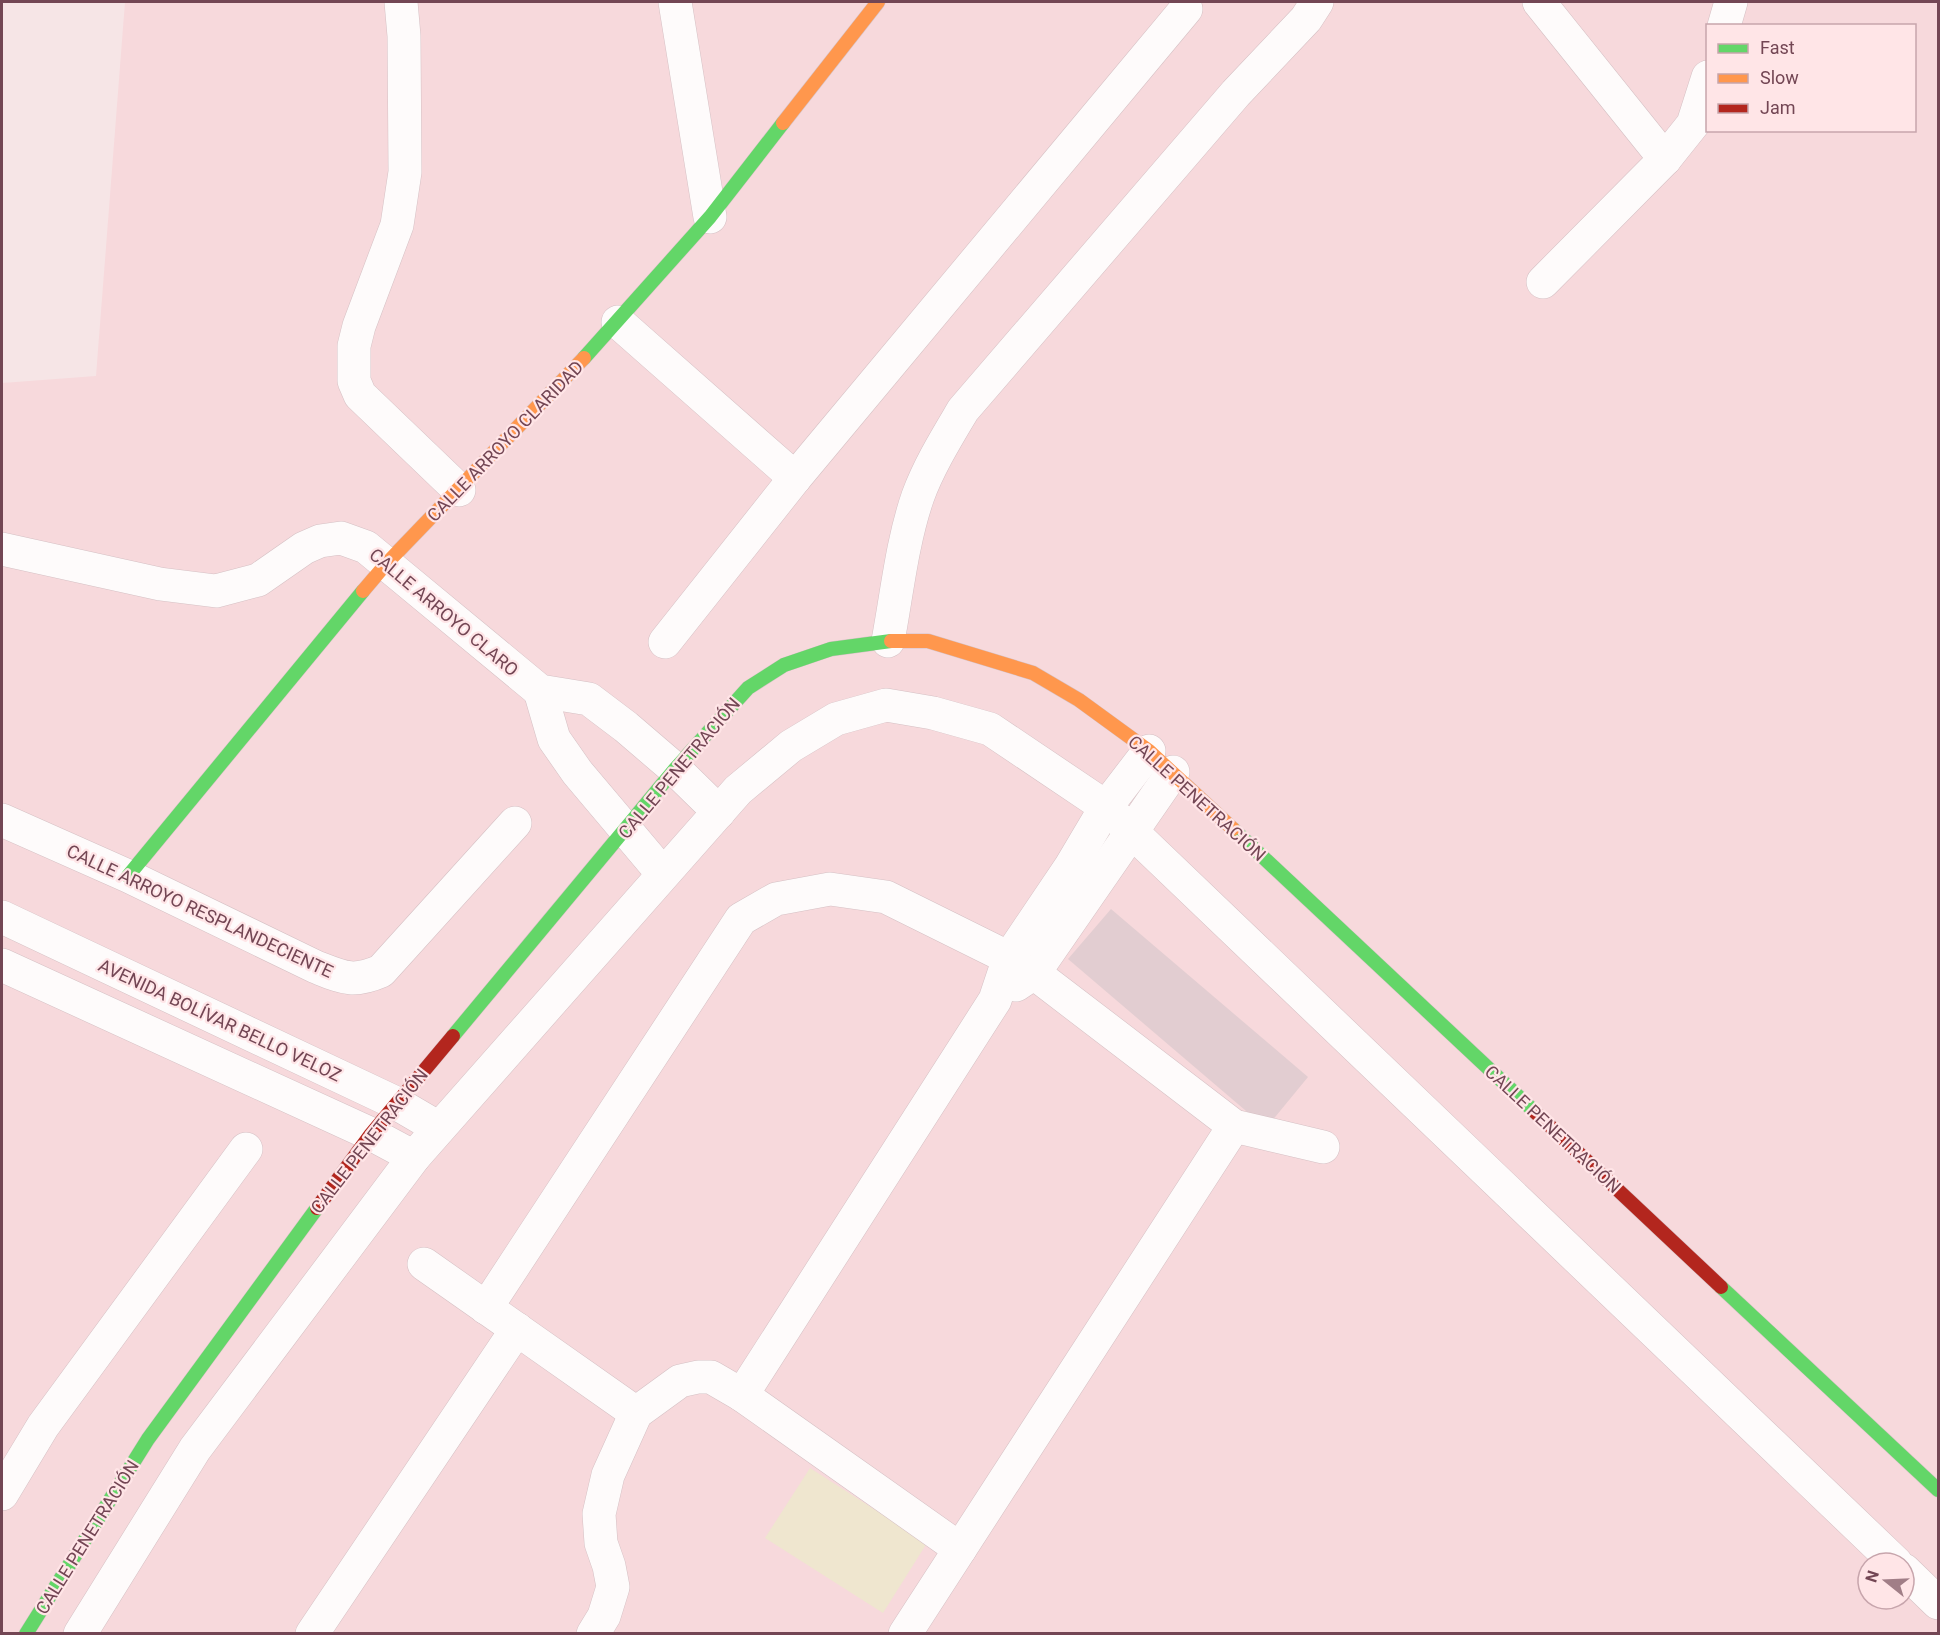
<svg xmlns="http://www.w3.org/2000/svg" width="1940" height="1635" viewBox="0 0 1940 1635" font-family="Roboto,sans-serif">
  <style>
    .residential { fill: #f7d9dc; fill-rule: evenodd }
    .green { fill: #efe6cf }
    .building { fill: #e2cdd1 }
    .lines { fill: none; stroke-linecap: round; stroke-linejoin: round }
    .street-casing { stroke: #d5c0c4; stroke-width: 34 }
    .fast-casing { stroke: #d6c2c6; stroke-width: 15 }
    .slow-casing { stroke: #d6c2c6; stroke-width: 15 }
    .jam-casing { stroke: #d6c2c6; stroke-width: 15 }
    .street { stroke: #fefbfb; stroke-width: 33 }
    .fast { stroke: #63d668; stroke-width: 14 }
    .slow { stroke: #ff974d; stroke-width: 14 }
    .jam { stroke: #b3261e; stroke-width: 14 }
    .labels { text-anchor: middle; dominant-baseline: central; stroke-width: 4.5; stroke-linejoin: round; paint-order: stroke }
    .street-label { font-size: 18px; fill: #734654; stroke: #ffe5e7 }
  </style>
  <rect width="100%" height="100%" fill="#f6e5e6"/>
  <path class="residential" d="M125,2H1938V1633L2,1634V383L96,376ZM1708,26H1914V130H1708ZM1868,1563H1904V1599H1868Z"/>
  <polygon class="green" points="810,1468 927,1543 883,1613 765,1538"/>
  <polygon class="building" points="1111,909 1308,1077 1266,1128 1068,959"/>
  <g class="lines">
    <g class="street-casing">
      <g id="street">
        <polyline points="401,2 404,36 405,172 397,225 359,326 354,346 354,381 360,395 459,490"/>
        <polyline points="675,2 710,217"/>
        <polyline points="1539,2 1665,159"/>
        <polyline points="1724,26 1731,2"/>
        <polyline points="1543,282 1665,159 1693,124 1708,77"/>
        <polyline points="618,322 795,478"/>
        <polyline points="2,549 160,584 216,591 258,580 304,548 320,541 341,538 366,547 540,691 589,699 626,727 675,769 719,812"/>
        <path d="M888,641C897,593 902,542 918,496C929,466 947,437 963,410L1236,93L1306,19L1317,2"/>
        <polyline points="665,642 795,478 1186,9"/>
        <polyline points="540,691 554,739 577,772 663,874"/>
        <path d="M2,820L128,876L316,967C344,978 353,983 381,971L515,823"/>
        <polyline points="2,917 396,1103 437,1127"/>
        <polyline points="2,965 371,1134 414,1157"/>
        <polyline points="1016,985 1034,973 1173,772"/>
        <polyline points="424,1264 636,1413"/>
        <polyline points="486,1308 741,919 776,899 830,889 886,897 1009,958 1034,973 1234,1126 1323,1147"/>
        <polyline points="742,1395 995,1000 1009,958 1071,866 1106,807 1149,751"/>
        <polyline points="2,1494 43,1426 246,1149"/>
        <polyline points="1904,1570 1938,1603"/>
        <polyline points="80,1634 195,1449 414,1157 738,790 791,746 836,719 886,705 933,713 990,729 1106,807 1896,1563"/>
        <polyline points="312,1634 517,1329"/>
        <polyline points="593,1634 604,1616 613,1587 609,1566 601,1543 599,1514 608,1475 636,1413 680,1381 698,1377 711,1377 742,1395 960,1549"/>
        <polyline points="905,1634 1234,1126"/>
      </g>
    </g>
    <g class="fast-casing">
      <g id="fast">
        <polyline points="584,358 710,217 783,123"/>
        <polyline points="1233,829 1535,1112"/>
        <polyline points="128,876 363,591"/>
        <polyline points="453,1036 675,769 748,688 784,665 831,649 891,641"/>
        <polyline points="1721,1287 1938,1490"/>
        <polyline points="26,1634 148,1439 317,1208"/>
      </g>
    </g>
    <g class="slow-casing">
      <g id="slow">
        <polyline points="783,123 878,2"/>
        <polyline points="363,591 386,564 584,358"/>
        <polyline points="891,641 928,641 1033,673 1079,700 1149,751 1233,829"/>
      </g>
    </g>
    <g class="jam-casing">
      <g id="jam">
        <polyline points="1535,1112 1721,1287"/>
        <polyline points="317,1208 371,1134 453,1036"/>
      </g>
    </g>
    <use href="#street" class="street"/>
    <use href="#fast" class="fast"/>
    <use href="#slow" class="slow"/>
    <use href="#jam" class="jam"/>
  </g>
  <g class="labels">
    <g class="street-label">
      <text transform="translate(505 441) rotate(-46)">CALLE ARROYO CLARIDAD</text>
      <text transform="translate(444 612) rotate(40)">CALLE ARROYO CLARO</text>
      <text transform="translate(679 768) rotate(-50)">CALLE PENETRACIÓN</text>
      <text transform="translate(1197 798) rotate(42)">CALLE PENETRACIÓN</text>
      <text transform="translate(200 911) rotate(25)">CALLE ARROYO RESPLANDECIENTE</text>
      <text transform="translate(220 1020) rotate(25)">AVENIDA BOLÍVAR BELLO VELOZ</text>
      <text transform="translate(1553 1129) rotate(43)">CALLE PENETRACIÓN</text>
      <text transform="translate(369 1141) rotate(-52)">CALLE PENETRACIÓN</text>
      <text transform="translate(87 1537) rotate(-58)">CALLE PENETRACIÓN</text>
    </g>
  </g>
  <rect width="1940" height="1635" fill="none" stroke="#734654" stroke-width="6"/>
  <rect x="1706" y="24" width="210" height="108" fill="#ffe5e7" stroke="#c7a5ac" stroke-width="1.5"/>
  <rect x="1718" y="44" width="30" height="9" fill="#63d668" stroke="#c7a5ac" stroke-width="1.5"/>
  <text x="1760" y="54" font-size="18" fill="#734654">Fast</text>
  <rect x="1718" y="74" width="30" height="9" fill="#ff974d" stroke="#c7a5ac" stroke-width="1.5"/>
  <text x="1760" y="84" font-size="18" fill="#734654">Slow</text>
  <rect x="1718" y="104" width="30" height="9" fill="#b3261e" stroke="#c7a5ac" stroke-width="1.5"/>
  <text x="1760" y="114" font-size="18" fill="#734654">Jam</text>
  <g transform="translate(1886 1581) rotate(288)"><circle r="28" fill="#ffe5e7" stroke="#c7a5ac" stroke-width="1.5"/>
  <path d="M0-4.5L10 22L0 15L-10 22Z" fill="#a17e87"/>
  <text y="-9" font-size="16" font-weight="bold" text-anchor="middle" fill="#734654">N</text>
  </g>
</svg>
